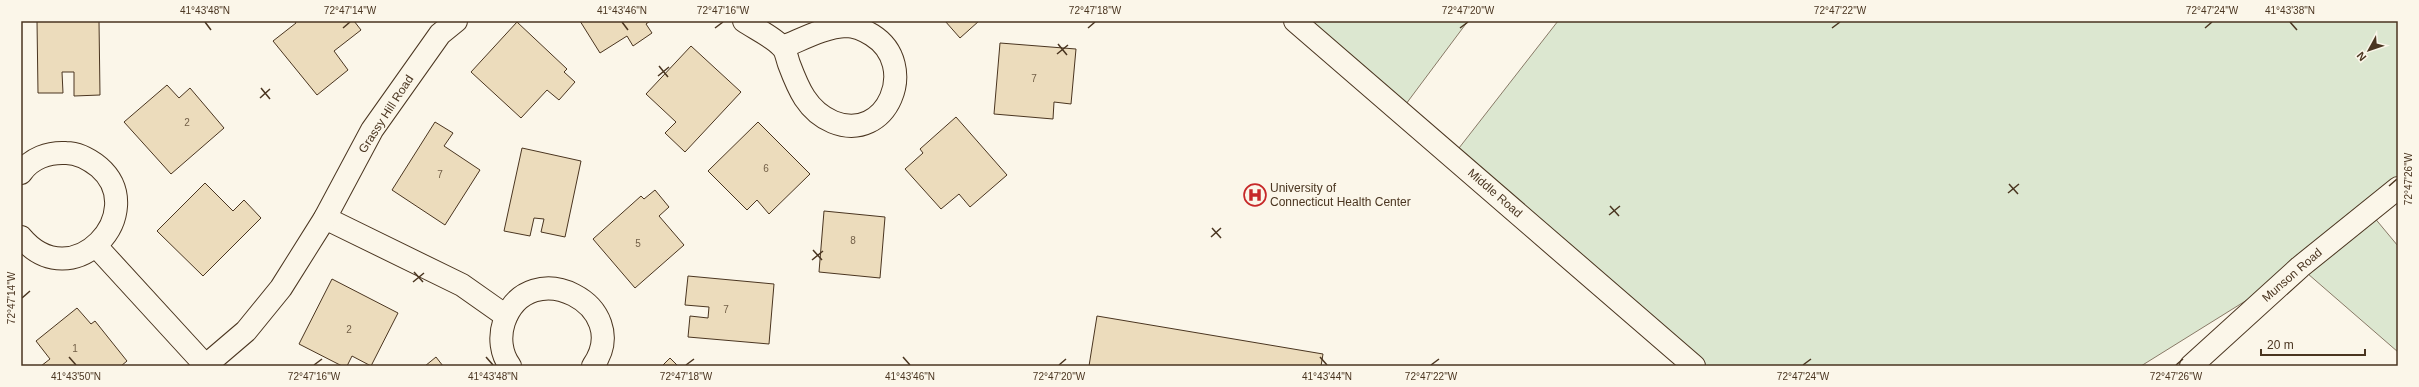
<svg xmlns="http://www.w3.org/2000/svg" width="2419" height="387" viewBox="0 0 2419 387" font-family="Arial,sans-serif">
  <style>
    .green { fill: #dce7d0; stroke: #887966 }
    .building { fill: #ecdcbc; stroke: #4a3520 }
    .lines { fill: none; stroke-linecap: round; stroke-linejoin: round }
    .minor-casing { stroke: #4a3520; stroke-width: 24 }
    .tertiary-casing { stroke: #4a3520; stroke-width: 24 }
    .minor { stroke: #fbf6e9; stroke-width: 22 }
    .tertiary { stroke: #fbf6e9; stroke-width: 22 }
    .ticks { fill: none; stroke: #4a3520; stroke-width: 1.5 }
    .labels { text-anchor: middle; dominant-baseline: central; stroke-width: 3; stroke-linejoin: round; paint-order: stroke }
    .number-label { font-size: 10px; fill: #725f47 }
    .street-label { font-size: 12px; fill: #4a3520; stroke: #fbf6e9 }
    .poi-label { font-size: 12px; fill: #4a3520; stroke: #fbf6e9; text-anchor: start }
    .neatline { fill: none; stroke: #4a3520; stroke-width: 1.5 }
    .ticks-label { font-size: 10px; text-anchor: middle; fill: #4a3520 }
  </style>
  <rect width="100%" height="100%" fill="#fbf6e9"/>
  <g class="green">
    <polygon points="1295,21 1468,21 1400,112"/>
    <polygon points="1558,21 2398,21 2398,188 2368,210 2398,246 2398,352 2300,267 2141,366 1694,366 1452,157"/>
  </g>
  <g class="building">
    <polygon points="37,21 99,21 100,95 74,96 74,72 62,72 63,93 38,93"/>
    <polygon points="295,21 354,21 361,30 334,51 348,70 317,95 273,41 296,23"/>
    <polygon points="580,21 650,21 646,24 652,33 633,46 627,36 600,53"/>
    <polygon points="945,21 979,21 960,38"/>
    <polygon points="517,22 567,69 564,72 575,82 559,100 547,90 521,118 471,72"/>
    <polygon points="1000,43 1076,49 1071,104 1054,102 1053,119 994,114"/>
    <polygon points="691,46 741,92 685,152 665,133 676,122 646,94"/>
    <polygon points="167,85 179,98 190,88 224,128 171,174 124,122"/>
    <polygon points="956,117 1007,175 970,207 959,194 941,209 905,169 923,153 920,149"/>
    <polygon points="435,122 453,133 444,146 480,170 445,225 392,190"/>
    <polygon points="758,122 810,174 769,214 757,200 747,210 708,171"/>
    <polygon points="522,148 581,161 565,237 541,232 544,219 534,218 530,236 504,231"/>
    <polygon points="205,183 233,211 244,200 261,218 203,276 157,231"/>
    <polygon points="655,190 669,207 659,216 684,245 635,288 593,239 641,196 644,199"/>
    <polygon points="824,211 885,217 880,278 819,272"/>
    <polygon points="688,276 774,284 769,344 688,337 690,316 708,318 709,307 685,305"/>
    <polygon points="332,279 398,313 371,366 352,356 347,366 342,366 299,344"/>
    <polygon points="77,308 91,324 95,321 127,361 121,366 41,366 50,359 36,341"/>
    <polygon points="1097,316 1323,354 1321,366 1089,366"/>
    <polygon points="436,357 443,366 425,366"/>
    <polygon points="670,358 678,366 662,366"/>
  </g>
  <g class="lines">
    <g class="minor-casing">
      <g id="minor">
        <path d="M744,21C754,28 775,38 782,47C786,50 787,59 789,64C798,88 807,111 833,122C887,144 920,65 872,35C864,30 856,26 846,26C824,27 803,39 783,47"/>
        <path d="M21,173C31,158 49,152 66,153C79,153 89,159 99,167C151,212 73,299 21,237"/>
        <polyline points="325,218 462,285 506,316"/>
        <polyline points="96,246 206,366"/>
        <polyline points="205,366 246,331 281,288 325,218 372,130 440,34 456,21"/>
        <path d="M510,366C501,354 499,337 504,322C529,251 635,306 593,366"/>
        <polyline points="2191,366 2300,267 2398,188"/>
      </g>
    </g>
    <g class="tertiary-casing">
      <polyline id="tertiary" points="1295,21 1694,366"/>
    </g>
    <use href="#minor" class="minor"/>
    <use href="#tertiary" class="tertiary"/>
  </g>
  <path class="ticks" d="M205,22L211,30M622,22L628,30M2290,22L2297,30M343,28L350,22M715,28L723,22M1088,28L1095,22M1460,28L1468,22M1832,28L1840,22M2205,28L2212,22M1058,44L1067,55M1057,54L1068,45M659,66L668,77M658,76L669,67M261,88L270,99M260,98L270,89M2009,184L2018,194M2389,186L2397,179M2008,193L2019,184M1610,206L1619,216M1609,215L1620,206M1212,228L1221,238M1211,237L1221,228M813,250L822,260M812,260L823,251M414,272L423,282M413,282L424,273M22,298L30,291M69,357L76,365M486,357L493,365M903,357L910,365M1320,357L1327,365M314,365L322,359M686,365L694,359M1059,365L1066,359M1431,365L1439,359M1803,365L1811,359M2176,365L2183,359"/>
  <defs>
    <g id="hospital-ring" transform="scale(1.15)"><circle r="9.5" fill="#fbf6e9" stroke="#c62828" stroke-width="1.5"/><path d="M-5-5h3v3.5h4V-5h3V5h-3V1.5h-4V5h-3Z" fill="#c62828"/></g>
  </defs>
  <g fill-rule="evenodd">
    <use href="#hospital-ring" x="1255" y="195"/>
  </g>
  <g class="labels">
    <g class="number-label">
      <text x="1034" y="78">7</text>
      <text x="187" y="122">2</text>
      <text x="766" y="168">6</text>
      <text x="440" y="174">7</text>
      <text x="853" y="240">8</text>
      <text x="638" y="243">5</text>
      <text x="726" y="309">7</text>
      <text x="349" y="329">2</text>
      <text x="75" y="348">1</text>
    </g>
    <g class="street-label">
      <text transform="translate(386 114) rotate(-57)">Grassy Hill Road</text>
      <text transform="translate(1495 193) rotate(41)">Middle Road</text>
      <text transform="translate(2292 275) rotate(-41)">Munson Road</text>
    </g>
    <g class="poi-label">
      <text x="1270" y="188">University of<tspan x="1270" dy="14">Connecticut Health Center</tspan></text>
    </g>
  </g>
  <rect width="2419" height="387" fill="none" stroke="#fbf6e9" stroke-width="44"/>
  <g transform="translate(2369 50) rotate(230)" stroke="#fbf6e9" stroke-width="3" paint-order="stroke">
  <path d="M0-3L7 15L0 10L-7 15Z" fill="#4a3520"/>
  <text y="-6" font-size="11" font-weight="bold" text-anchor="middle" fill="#4a3520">N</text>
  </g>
  <path d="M2261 349v6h104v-6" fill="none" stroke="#4a3520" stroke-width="2"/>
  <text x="2267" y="349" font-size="12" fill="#4a3520" stroke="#fbf6e9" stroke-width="3" paint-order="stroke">20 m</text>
  <rect x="22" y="22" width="2375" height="343" class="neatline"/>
  <g class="ticks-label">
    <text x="205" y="14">41°43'48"N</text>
    <text x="350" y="14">72°47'14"W</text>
    <text x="622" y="14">41°43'46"N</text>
    <text x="723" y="14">72°47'16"W</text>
    <text x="1095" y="14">72°47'18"W</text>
    <text x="1468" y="14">72°47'20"W</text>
    <text x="1840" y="14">72°47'22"W</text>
    <text x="2212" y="14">72°47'24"W</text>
    <text x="2290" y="14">41°43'38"N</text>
    <text transform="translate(2408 179) rotate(-90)" y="4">72°47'26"W</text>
    <text transform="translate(11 298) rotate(-90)" y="4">72°47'14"W</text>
    <text x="76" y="380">41°43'50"N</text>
    <text x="314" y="380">72°47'16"W</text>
    <text x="493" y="380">41°43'48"N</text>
    <text x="686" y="380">72°47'18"W</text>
    <text x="910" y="380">41°43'46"N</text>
    <text x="1059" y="380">72°47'20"W</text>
    <text x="1327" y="380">41°43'44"N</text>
    <text x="1431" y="380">72°47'22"W</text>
    <text x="1803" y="380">72°47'24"W</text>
    <text x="2176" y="380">72°47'26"W</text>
  </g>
</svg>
